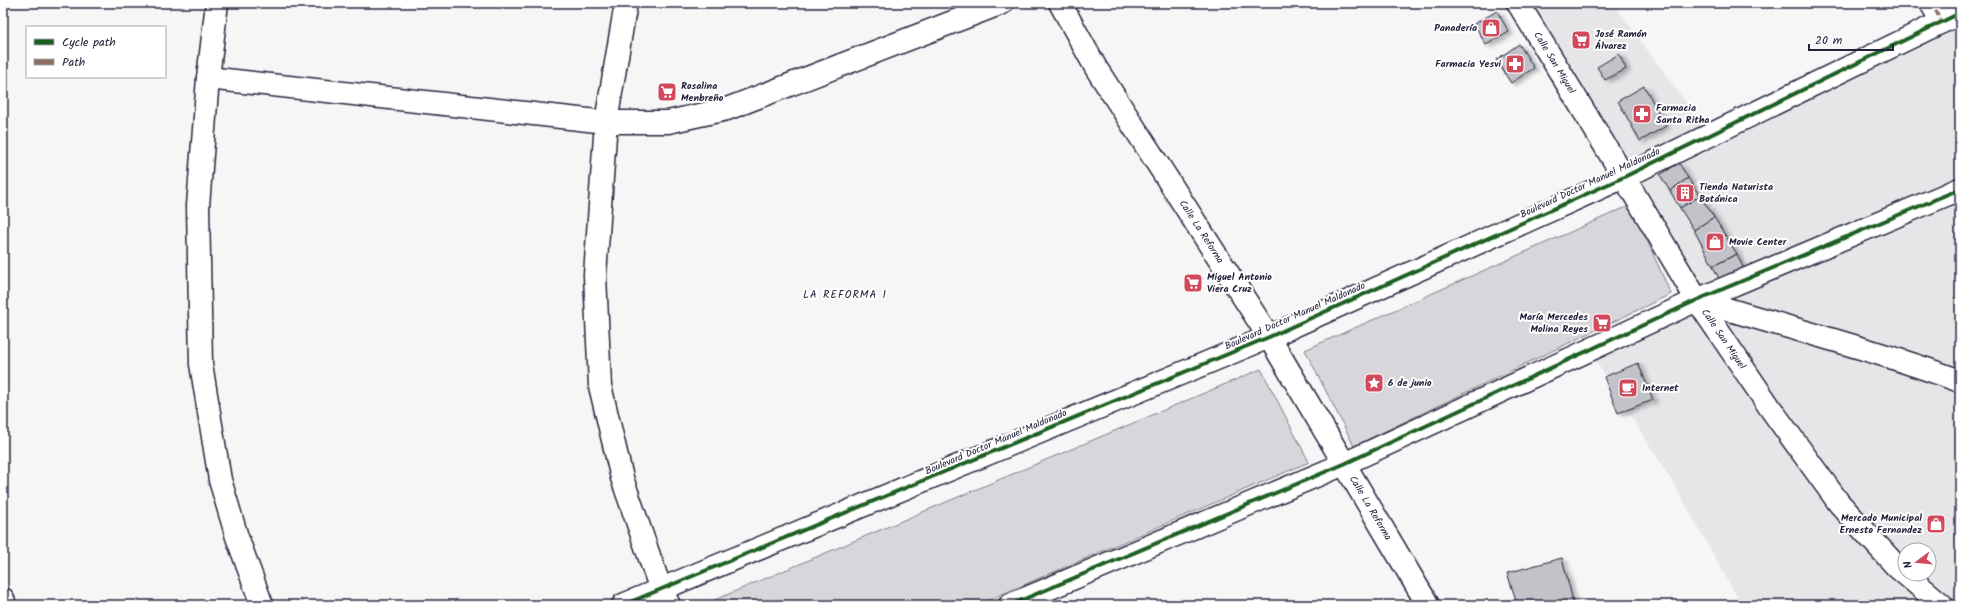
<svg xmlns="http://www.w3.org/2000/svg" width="1963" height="608" viewBox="0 0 1963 608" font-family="Kalam,sans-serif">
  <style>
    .built { fill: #e6e6e9; fill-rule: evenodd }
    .green { fill: #d7d7db; stroke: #7c7c8b }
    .building { fill: #c2c2c9; stroke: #22223b; filter: url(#shadow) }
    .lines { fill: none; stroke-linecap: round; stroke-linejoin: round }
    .minor-casing { stroke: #22223b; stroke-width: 25 }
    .minor { stroke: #fff; stroke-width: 22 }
    .quiet { stroke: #8d6e63; stroke-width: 3; stroke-dasharray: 6 3; stroke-linecap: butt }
    .cycleway-casing { stroke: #fff; stroke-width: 6 }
    .cycleway { stroke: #1b5e20; stroke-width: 4 }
    .labels { text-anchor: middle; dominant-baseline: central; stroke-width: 4; stroke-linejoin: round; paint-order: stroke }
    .poi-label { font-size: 10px; font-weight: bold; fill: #22223b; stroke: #fff; text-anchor: start }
    .street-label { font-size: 10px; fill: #22223b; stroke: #fff }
    .neighbourhood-label { font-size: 11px; letter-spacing: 1px; fill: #22223b; stroke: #fff }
  </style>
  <defs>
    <filter id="shadow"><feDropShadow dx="4.5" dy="2.5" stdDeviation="2" flood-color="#0004"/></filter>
  </defs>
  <rect width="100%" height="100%" fill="#f6f6f7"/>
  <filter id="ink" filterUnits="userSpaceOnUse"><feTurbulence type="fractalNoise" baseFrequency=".025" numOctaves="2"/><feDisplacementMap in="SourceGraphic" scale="8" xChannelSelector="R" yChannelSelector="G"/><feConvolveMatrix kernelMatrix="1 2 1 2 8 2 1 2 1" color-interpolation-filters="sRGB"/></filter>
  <g filter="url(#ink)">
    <path class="built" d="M1518,3H1613L1710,135L1960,13V605H1739L1737,597L1674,484L1595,360L1697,300ZM1905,550H1929V574H1905Z"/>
    <g class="green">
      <polygon points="1631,205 1671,294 1354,446 1305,350"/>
      <polygon points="1261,369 1309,462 977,605 706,605 705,604"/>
    </g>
    <g class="building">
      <polygon points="1497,11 1509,32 1486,45 1474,24"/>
      <polygon points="1519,44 1534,68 1511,83 1496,60"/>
      <polygon points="1619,54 1626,69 1605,80 1597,67"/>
      <polygon points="1644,86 1666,126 1640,141 1618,101"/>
      <polygon points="1679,163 1688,178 1670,191 1660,175"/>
      <polygon points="1688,178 1700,196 1680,208 1670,191"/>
      <polygon points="1700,196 1714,217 1694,230 1680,208"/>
      <polygon points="1714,217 1737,254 1713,266 1694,230"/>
      <polygon points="1737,254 1746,274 1722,285 1713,266"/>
      <polygon points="1638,363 1653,400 1618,413 1604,377"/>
      <polygon points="1562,558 1574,605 1514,605 1517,603 1507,573"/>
    </g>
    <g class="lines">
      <g class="minor-casing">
        <g id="minor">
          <polyline points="217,3 208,78 198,206 201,364 220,480 237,537 262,605"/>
          <polyline points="626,3 606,122 595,275 600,386 622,478 661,590 669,605"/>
          <path id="s1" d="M1060,3L1096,68L1269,337L1428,605"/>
          <path id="s2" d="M1518,3L1624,177L1697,300L1773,412L1839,503L1897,567L1942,605"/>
          <polyline points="1931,3 1942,22"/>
          <polyline points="208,78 606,122 668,122 727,109 1002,3"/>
          <path d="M1697,300C1784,327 1874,349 1960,381"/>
          <polyline points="3,599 5,605"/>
          <polyline points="623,605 1269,337 1624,177 1960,13"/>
          <polyline points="1010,605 1344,464 1697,300 1960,189"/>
        </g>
      </g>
      <use href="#minor" class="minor"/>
      <polyline class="quiet" points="1931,3 1942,22"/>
      <g class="cycleway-casing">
        <g id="cycleway">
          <polyline points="623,605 1269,337 1624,177 1960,13"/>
          <polyline points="1010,605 1344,464 1697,300 1960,189"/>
        </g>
      </g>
      <use href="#cycleway" class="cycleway"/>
    </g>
  </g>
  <defs>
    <g id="shop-square" transform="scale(1)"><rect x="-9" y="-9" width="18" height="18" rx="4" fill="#d1495b" stroke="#fff"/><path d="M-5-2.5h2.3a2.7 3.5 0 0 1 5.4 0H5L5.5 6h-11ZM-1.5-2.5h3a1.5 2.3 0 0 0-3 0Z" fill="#fff"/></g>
    <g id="supermarket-square" transform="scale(1)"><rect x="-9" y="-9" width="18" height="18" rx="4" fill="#d1495b" stroke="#fff"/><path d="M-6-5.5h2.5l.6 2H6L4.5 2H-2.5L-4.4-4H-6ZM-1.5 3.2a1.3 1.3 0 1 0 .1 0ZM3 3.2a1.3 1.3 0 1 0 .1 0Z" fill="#fff"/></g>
    <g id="pharmacy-square" transform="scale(1)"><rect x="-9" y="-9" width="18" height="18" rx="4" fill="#d1495b" stroke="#fff"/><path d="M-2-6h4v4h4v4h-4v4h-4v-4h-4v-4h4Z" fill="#fff"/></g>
    <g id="building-square" transform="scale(1)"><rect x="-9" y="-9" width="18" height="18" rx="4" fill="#d1495b" stroke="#fff"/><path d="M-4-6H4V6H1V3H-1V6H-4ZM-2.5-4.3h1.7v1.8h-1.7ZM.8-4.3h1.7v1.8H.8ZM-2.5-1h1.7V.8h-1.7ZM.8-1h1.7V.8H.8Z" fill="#fff"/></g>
    <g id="sight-square" transform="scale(1)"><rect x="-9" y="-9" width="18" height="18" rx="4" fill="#d1495b" stroke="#fff"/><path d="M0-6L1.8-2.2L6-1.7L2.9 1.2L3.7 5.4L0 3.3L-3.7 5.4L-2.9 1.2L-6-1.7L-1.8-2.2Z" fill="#fff"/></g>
    <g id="cafe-square" transform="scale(1)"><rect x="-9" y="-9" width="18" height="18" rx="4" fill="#d1495b" stroke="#fff"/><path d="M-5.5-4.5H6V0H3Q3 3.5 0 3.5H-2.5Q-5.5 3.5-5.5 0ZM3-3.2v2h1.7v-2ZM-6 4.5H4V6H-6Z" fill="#fff"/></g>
  </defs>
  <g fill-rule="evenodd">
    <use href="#shop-square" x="1491" y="28"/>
    <use href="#supermarket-square" x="1581" y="40"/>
    <use href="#pharmacy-square" x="1515" y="64"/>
    <use href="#supermarket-square" x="667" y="92"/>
    <use href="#pharmacy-square" x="1642" y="114"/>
    <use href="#building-square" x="1685" y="193"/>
    <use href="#shop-square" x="1715" y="242"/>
    <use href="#supermarket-square" x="1193" y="283"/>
    <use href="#supermarket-square" x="1602" y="323"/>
    <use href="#sight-square" x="1374" y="383"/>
    <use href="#cafe-square" x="1628" y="388"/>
    <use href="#shop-square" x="1936" y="524"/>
  </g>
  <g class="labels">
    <g class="poi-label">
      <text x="1477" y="28" text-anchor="end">Panadería</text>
      <text x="1595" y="34">José Ramón<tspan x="1595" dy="12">Álvarez</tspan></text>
      <text x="1501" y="64" text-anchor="end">Farmacia Yesvi</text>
      <text x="681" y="86">Rosalina<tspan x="681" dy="12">Menbreño</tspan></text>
      <text x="1656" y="108">Farmacia<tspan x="1656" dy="12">Santa Ritha</tspan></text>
      <text x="1699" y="187">Tienda Naturista<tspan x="1699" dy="12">Botánica</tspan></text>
      <text x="1729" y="242">Movie Center</text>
      <text x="1207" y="277">Miguel Antonio<tspan x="1207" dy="12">Viera Cruz</tspan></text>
      <text x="1588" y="317" text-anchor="end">María Mercedes<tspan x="1588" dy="12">Molina Reyes</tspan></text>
      <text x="1388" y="383">6 de junio</text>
      <text x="1642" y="388">Internet</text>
      <text x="1922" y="518" text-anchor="end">Mercado Municipal<tspan x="1922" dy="12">Ernesto Fernandez</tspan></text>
    </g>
    <g class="street-label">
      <text stroke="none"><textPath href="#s2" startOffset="70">Calle San Miguel</textPath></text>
      <text transform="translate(1590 183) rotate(-25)">Boulevard Doctor Manuel Maldonado</text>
      <text stroke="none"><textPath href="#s1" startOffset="269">Calle La Reforma</textPath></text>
      <text transform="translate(1295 316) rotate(-24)">Boulevard Doctor Manuel Maldonado</text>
      <text stroke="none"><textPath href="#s2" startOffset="394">Calle San Miguel</textPath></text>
      <text transform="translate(996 442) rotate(-23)">Boulevard Doctor Manuel Maldonado</text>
      <text stroke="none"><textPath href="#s1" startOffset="593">Calle La Reforma</textPath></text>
    </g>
    <g class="neighbourhood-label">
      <text x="845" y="295">LA REFORMA 1</text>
    </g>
  </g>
  <rect width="1963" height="608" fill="none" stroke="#fff" stroke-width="16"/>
  <rect x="8" y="8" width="1947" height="592" fill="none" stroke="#22223b" stroke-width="1.5" filter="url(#ink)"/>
  <rect x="26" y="26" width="140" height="52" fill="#ffffff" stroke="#a7a7b1"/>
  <rect x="34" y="39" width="20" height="6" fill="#1b5e20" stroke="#a7a7b1"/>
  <text x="62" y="46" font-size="12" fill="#22223b">Cycle path</text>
  <rect x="34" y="59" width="20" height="6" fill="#8d6e63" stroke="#a7a7b1"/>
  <text x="62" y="66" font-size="12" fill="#22223b">Path</text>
  <g transform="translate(1917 562) rotate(254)"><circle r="19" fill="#ffffff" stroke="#a7a7b1"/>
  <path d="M0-3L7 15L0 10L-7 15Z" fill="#d1495b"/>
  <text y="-6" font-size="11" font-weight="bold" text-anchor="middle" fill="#22223b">N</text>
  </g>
  <path d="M1809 44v6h84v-6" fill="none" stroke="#22223b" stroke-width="2"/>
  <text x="1815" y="44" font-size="12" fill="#22223b" stroke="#ffffff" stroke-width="3" paint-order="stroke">20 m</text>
</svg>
